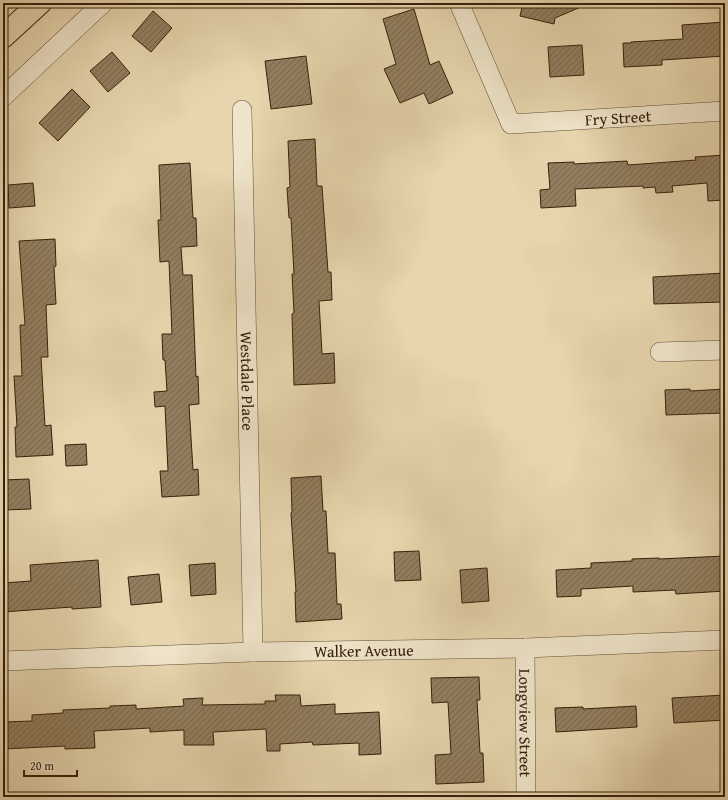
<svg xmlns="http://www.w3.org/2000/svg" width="728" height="800" viewBox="0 0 728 800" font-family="'Gentium Book Plus',serif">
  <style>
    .building { fill: url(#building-hatch); stroke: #36200b }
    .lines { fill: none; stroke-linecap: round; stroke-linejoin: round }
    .minor-casing { stroke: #624d34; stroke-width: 20 }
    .highway-casing { stroke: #36200b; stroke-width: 24 }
    .minor { stroke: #efe4ca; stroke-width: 19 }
    .highway { stroke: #e6d5ad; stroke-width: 22 }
    .labels { text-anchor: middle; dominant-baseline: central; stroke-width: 3; stroke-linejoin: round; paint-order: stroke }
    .street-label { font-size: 16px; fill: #36200b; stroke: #efe4ca }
  </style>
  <defs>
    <pattern id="building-hatch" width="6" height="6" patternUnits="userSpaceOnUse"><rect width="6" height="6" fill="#927e5f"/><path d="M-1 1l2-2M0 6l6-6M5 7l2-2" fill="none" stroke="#78674d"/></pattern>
  </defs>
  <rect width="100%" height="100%" fill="#e6d5ad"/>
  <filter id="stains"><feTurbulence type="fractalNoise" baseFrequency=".005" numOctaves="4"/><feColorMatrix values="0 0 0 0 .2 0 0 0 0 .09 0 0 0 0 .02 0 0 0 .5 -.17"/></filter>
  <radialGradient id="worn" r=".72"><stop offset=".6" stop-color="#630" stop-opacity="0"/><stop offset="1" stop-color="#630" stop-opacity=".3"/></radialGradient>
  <g class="building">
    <polygon points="523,3 590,3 555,18 554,24 520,16"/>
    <polygon points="414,9 430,65 439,61 453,93 429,104 424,93 400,103 384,69 396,64 383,19"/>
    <polygon points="153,11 172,28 151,52 132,36"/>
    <polygon points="725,22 725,56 662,60 662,65 624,67 623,43 631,43 631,42 683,39 682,25"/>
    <polygon points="582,45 584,75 550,77 548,47"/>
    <polygon points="112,52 130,73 108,92 90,71"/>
    <polygon points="306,56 312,104 271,109 265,61"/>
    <polygon points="72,89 90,107 58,141 39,123"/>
    <polygon points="315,139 317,186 322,186 328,272 331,272 332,300 319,301 322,354 334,353 335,383 294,385 292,314 294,313 292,274 294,274 291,218 289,218 287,188 290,187 288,141"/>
    <polygon points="725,155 725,200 708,201 707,183 672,186 673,192 656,193 655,187 643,188 643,186 575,189 576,206 541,208 540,190 550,189 548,163 574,162 574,164 627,161 628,165 696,160 695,157"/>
    <polygon points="190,163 193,218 196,218 197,246 181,247 183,275 192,275 196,377 198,376 199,404 189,405 193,470 198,469 199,495 162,497 160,471 168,471 165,406 155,407 154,392 167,391 165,360 163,360 162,334 172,334 169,261 160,262 158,220 161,220 159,165"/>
    <polygon points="33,183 35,206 9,208 8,185"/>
    <polygon points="55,239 56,266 54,267 56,304 46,305 48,357 41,357 45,426 51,425 53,455 16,457 15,427 17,427 14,376 22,376 20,325 25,325 19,241"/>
    <polygon points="725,273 725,302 654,304 653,277"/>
    <polygon points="690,389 690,391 725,389 725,413 666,415 665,390"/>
    <polygon points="86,444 87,465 66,466 65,445"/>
    <polygon points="321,476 323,511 326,511 328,553 335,553 337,604 341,604 342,619 296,622 295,592 296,592 291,513 292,512 291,478"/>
    <polygon points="29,479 31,509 4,510 3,480"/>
    <polygon points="419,551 421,580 395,581 394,552"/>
    <polygon points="725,556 725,591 676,594 675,590 633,592 633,586 581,589 581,596 557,597 556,570 591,568 591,563 632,561 632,559 659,558 659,559"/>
    <polygon points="98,560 101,607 72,609 72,607 3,612 3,583 31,581 30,565"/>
    <polygon points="215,563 216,594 191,596 189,565"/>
    <polygon points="487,568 489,601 462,603 460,570"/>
    <polygon points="159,574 162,602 131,605 128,577"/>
    <polygon points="479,677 480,700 477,700 480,753 483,753 484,782 436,784 435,755 451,754 448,702 432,703 431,678"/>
    <polygon points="275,695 300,695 301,706 335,704 335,714 379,712 381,754 359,755 359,743 313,745 312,742 280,744 280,751 267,751 266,729 213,732 214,745 184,745 184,730 150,732 150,728 94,731 95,748 65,749 65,746 3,749 3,722 32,721 32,715 63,713 63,710 110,708 110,706 136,705 136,709 184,706 183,699 203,698 202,705 265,704 265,701 276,701"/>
    <polygon points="725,695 725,720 674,723 672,698"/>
    <polygon points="636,706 637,727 556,732 555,708 583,707 583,709"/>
  </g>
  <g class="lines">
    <g class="minor-casing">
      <g id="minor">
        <path id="s1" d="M459,3L511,124L725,111"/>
        <polyline points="3,97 103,3"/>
        <path id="s2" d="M242,110L253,652"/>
        <polyline points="660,352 725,350"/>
        <path id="s3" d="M525,648L526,797"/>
        <path id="s4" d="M3,661L253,652L525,648L725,640"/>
      </g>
    </g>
    <g class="highway-casing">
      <polyline id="highway" points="3,37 40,3"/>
    </g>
    <use href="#minor" class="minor"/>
    <use href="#highway" class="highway"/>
  </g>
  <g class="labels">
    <g class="street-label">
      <text stroke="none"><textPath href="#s1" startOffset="239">Fry Street</textPath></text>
      <text stroke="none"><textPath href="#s2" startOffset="271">Westdale Place</textPath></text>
      <text stroke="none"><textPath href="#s4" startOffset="361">Walker Avenue</textPath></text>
      <text stroke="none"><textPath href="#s3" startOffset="75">Longview Street</textPath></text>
    </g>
  </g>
  <rect width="728" height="800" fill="none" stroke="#e6d5ad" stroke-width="16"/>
  <rect x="4" y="4" width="720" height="792" fill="none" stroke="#36200b" stroke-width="2"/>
  <rect x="8" y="8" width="712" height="784" fill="none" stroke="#36200b"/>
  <path d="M24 770v6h53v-6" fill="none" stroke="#36200b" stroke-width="2"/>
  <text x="30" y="770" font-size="12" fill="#36200b" stroke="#efe4ca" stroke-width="3" paint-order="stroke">20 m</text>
  <rect width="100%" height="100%" filter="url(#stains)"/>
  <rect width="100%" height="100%" fill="url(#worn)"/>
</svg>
